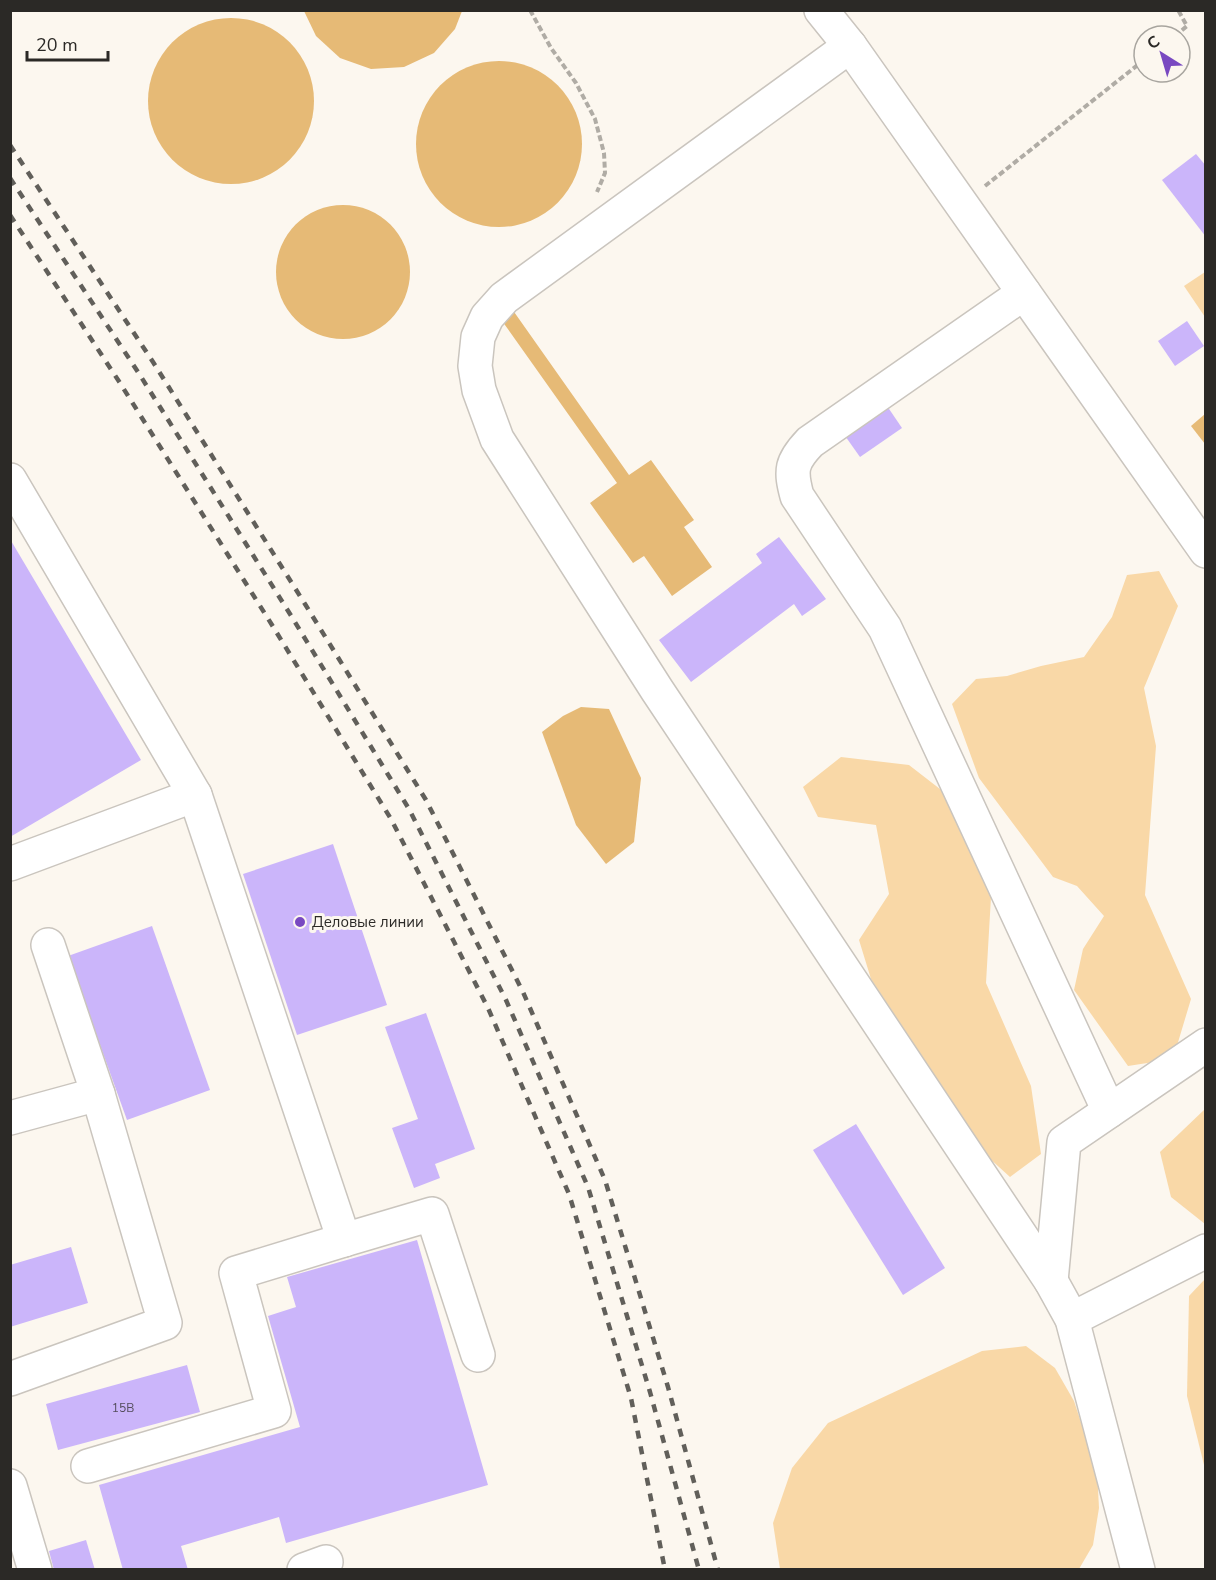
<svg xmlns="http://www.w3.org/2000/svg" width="1216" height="1580" viewBox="0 0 1216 1580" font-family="'Nunito Sans',sans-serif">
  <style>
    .green { fill: #f9d8a7 }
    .water { fill: #e6ba76 }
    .building { fill: #cbb5fa }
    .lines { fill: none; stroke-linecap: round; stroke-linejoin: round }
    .minor-casing { stroke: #cac5be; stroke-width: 36 }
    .path { stroke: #b0aca5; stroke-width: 4; stroke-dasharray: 6 3; stroke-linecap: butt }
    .minor { stroke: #fff; stroke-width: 33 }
    .rail { stroke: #615f5a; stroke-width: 4.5; stroke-dasharray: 8 8; stroke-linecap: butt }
    .poi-dot { fill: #7949c1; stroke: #fcf7ef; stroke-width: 2 }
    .labels { text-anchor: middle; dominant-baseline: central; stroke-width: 6; stroke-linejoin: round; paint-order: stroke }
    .number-label { font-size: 12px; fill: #534c5b }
    .poi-label { font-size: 15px; fill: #2b2926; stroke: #fcf7ef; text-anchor: start }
  </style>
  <rect width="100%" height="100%" fill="#fcf7ef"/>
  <g class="green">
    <polygon points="1205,272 1205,317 1184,286"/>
    <polygon points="1159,571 1178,606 1144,688 1156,746 1145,895 1191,999 1173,1059 1128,1066 1074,990 1083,949 1104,916 1077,886 1053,877 979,778 952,704 976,679 1007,676 1041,666 1084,657 1112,617 1127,575"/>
    <polygon points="841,757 909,765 949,796 991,897 986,983 1031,1086 1041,1154 1010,1177 988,1157 871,979 859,940 889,894 876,825 818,817 803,787"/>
    <polygon points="1205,1109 1205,1224 1171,1197 1160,1152"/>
    <polygon points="1205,1279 1205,1469 1187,1396 1189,1296"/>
    <polygon points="1026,1346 1055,1368 1074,1401 1097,1471 1099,1508 1093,1545 1079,1569 780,1569 773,1523 792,1468 828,1423 982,1351"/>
  </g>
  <g class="water">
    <polygon points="304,11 462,11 455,29 434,53 404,67 371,69 340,58 316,36"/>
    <circle cx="231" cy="101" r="83"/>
    <circle cx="499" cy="144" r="83"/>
    <circle cx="343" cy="272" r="67"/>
    <polygon points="512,309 629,475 651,460 694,520 684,527 712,567 672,596 644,556 633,563 590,503 617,483 500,318"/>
    <polygon points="1205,414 1205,444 1191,426"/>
    <polygon points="581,707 609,709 641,778 634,842 606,864 576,825 542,732 563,716"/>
  </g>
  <g class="building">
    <polygon points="1196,154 1206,166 1206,237 1162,180"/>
    <polygon points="1187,321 1204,346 1175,366 1158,341"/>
    <polygon points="885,403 902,428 860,457 843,433"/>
    <polygon points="779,537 826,599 802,616 794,604 691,682 659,640 762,563 756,554"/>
    <polygon points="10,539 141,760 10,837"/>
    <polygon points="333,844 387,1005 297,1035 243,874"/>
    <polygon points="152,926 210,1090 127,1120 68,956"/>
    <polygon points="426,1013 475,1149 435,1164 440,1178 414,1188 392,1128 418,1119 385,1027"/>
    <polygon points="856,1124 945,1268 903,1295 813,1150"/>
    <polygon points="417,1240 488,1485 286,1543 279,1517 181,1546 188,1570 123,1570 99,1485 300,1427 268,1316 296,1307 287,1277"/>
    <polygon points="71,1247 88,1303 10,1327 10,1265"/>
    <polygon points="187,1365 200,1412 58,1450 46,1404"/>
    <polygon points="86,1540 95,1570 54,1570 49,1551"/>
  </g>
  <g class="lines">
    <g class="minor-casing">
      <g id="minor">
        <polyline points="821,10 850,46 1206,551"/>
        <polyline points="850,46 504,298 487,317 478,337 475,366 479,390 497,439 657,690 1051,1281 1072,1319 1138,1570"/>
        <path d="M1024,293L810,442C791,462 790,470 797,496L885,628L1109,1111"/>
        <polyline points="10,480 195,795"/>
        <polyline points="10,864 195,795 344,1240 236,1273 274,1411 88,1466"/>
        <polyline points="10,1118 98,1094 48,945"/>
        <polyline points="344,1240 432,1214 478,1355"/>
        <polyline points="1051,1281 1064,1142 1206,1045"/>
        <polyline points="1072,1319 1206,1251"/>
        <polyline points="10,1379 165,1323 98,1094"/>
        <polyline points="10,1486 35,1570"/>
        <polyline points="304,1570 326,1562"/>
      </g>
    </g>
    <g class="path">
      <polyline points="530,10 551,48 576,83 595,119 604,153 605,173 597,192"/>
      <polyline points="1175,36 1187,26 1178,10"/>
      <polyline points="985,186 1144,60"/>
    </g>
    <use href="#minor" class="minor"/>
    <g class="rail">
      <polyline points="10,145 153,362 305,604 426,800 523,992 605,1180 668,1387 718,1570"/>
      <polyline points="10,178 138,372 290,614 409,809 506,1000 588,1187 650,1392 699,1570"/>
      <polyline points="10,215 120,383 272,625 391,819 488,1008 569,1194 631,1398 665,1570"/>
    </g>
  </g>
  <circle class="poi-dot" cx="300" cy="922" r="6"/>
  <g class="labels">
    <g class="number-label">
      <text x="123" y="1408">15В</text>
    </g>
    <g class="poi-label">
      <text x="312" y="922">Деловые линии</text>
    </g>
  </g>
  <rect width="1216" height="1580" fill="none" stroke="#2b2926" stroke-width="24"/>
  <g transform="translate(1162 54) rotate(323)"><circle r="28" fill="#fcf7ef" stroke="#a8a59f" stroke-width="1.5"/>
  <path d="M0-4.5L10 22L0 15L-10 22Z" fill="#7949c1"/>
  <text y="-9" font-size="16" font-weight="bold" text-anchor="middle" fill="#2b2926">С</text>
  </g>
  <path d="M27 51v9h81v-9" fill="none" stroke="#2b2926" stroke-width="3"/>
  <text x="36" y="51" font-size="18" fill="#2b2926" stroke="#fcf7ef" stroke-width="4.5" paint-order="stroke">20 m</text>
</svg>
